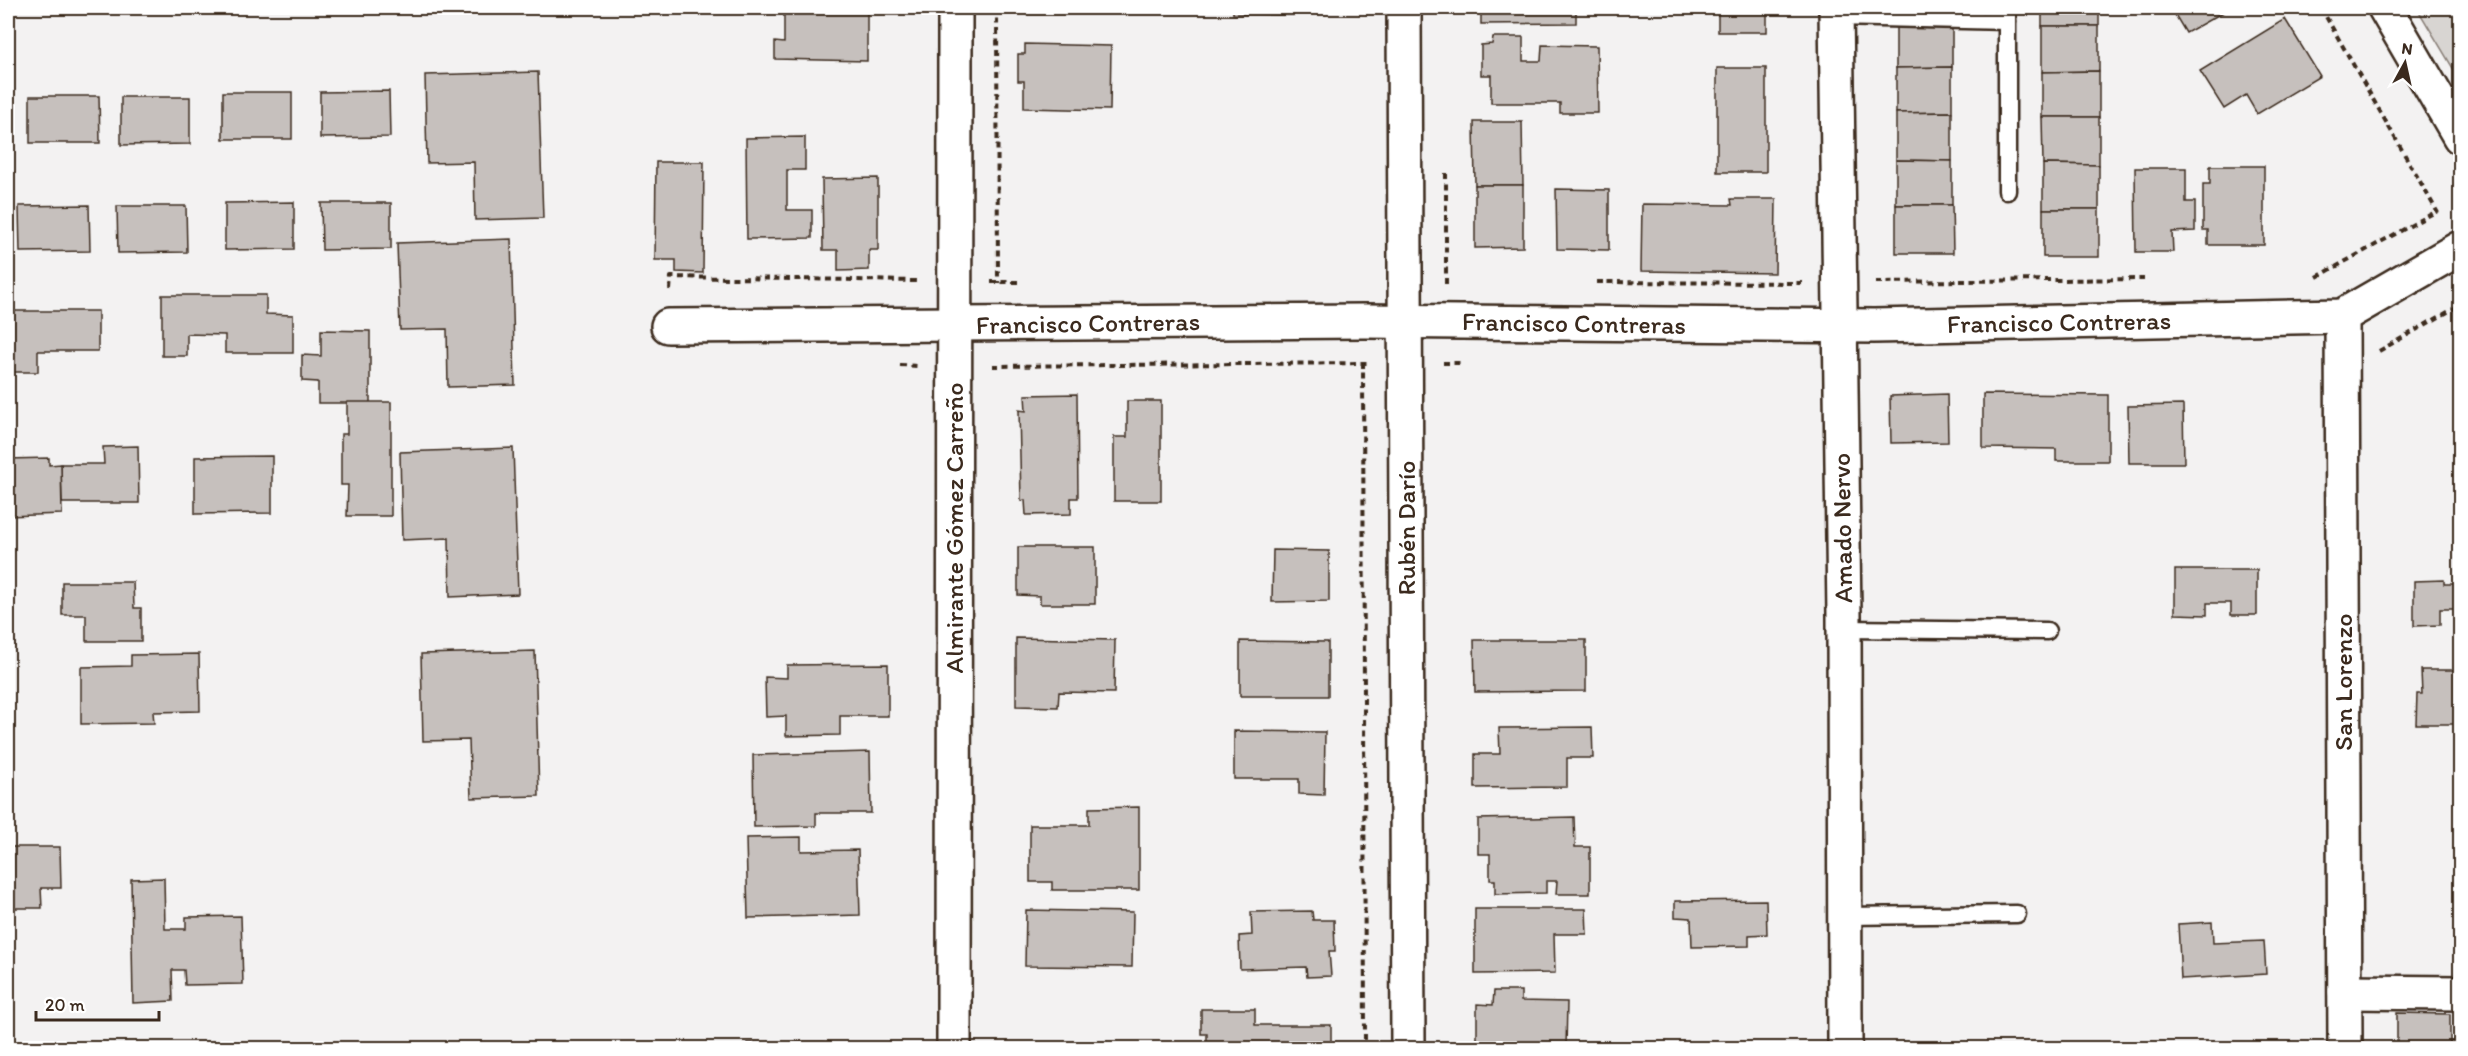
<svg xmlns="http://www.w3.org/2000/svg" width="2468" height="1056" viewBox="0 0 2468 1056" font-family="Itim,sans-serif">
  <style>
    .green { fill: #d8d5d2; stroke: #8a8078; stroke-width: 1.5 }
    .building { fill: #c6c0bd; stroke: #3b2a1e; stroke-width: 1.5 }
    .lines { fill: none; stroke-linecap: round; stroke-linejoin: round }
    .service-casing { stroke: #3b2a1e; stroke-width: 21 }
    .minor-casing { stroke: #3b2a1e; stroke-width: 38 }
    .secondary-casing { stroke: #3b2a1e; stroke-width: 38 }
    .path { stroke: #3b2a1e; stroke-width: 4; stroke-dasharray: 6 4.5; stroke-linecap: butt }
    .service { stroke: #fff; stroke-width: 16 }
    .minor { stroke: #fff; stroke-width: 33 }
    .secondary { stroke: #fff; stroke-width: 33 }
    .labels { text-anchor: middle; dominant-baseline: central; stroke-width: 5; stroke-linejoin: round; paint-order: stroke }
    .street-label { font-size: 26px; fill: #3b2a1e; stroke: #fff }
  </style>
  <rect width="100%" height="100%" fill="#f3f2f2"/>
  <filter id="ink" filterUnits="userSpaceOnUse"><feTurbulence type="fractalNoise" baseFrequency=".0167" numOctaves="2"/><feDisplacementMap in="SourceGraphic" scale="12" xChannelSelector="R" yChannelSelector="G"/><feConvolveMatrix kernelMatrix="1 2 1 2 8 2 1 2 1" color-interpolation-filters="sRGB"/></filter>
  <g filter="url(#ink)">
    <polygon class="green" points="2417,8 2460,8 2460,80"/>
    <g class="building">
      <polygon points="784,8 867,9 867,61 775,59 775,42 784,43"/>
      <rect x="1026" y="8" width="69" height="6"/>
      <polygon points="1233,8 1307,8 1307,15 1233,14"/>
      <polygon points="1481,8 1576,8 1576,23 1481,24"/>
      <rect x="1718" y="8" width="49" height="24"/>
      <rect x="2042" y="8" width="57" height="18"/>
      <polygon points="2171,8 2225,8 2227,10 2186,33"/>
      <polygon points="2285,19 2320,76 2257,114 2246,95 2224,109 2200,71"/>
      <polygon points="1896,22 1952,22 1952,67 1896,68"/>
      <polygon points="2042,26 2099,26 2099,71 2042,72"/>
      <polygon points="1493,37 1523,37 1523,61 1541,61 1542,45 1597,46 1598,113 1560,113 1560,103 1491,103 1491,75 1481,75 1481,45 1492,44"/>
      <polygon points="1025,44 1111,46 1110,110 1024,108 1024,81 1018,81 1018,54 1025,54"/>
      <polygon points="1952,67 1952,112 1896,113 1896,68"/>
      <rect x="1717" y="68" width="49" height="104"/>
      <polygon points="2099,71 2099,117 2042,117 2042,72"/>
      <polygon points="538,72 543,218 475,220 474,162 427,163 425,75"/>
      <polygon points="389,91 390,137 320,138 320,92"/>
      <rect x="223" y="92" width="69" height="47"/>
      <polygon points="30,96 99,96 100,143 30,143"/>
      <polygon points="121,97 190,97 190,144 121,145"/>
      <polygon points="1952,112 1952,161 1896,160 1896,113"/>
      <polygon points="2042,117 2099,117 2099,165 2043,164"/>
      <polygon points="1474,122 1522,122 1523,185 1475,185"/>
      <polygon points="805,137 805,170 787,170 787,210 812,210 812,238 747,239 746,138"/>
      <polygon points="1896,160 1952,161 1952,205 1896,205"/>
      <polygon points="656,162 704,162 703,273 676,272 676,260 655,260"/>
      <polygon points="2043,164 2099,165 2099,209 2043,209"/>
      <polygon points="2210,166 2264,166 2264,245 2208,245 2208,230 2203,230 2203,184 2210,184"/>
      <polygon points="2135,168 2186,168 2186,202 2195,202 2195,231 2172,232 2173,252 2136,252"/>
      <polygon points="878,178 878,250 869,250 869,270 838,271 838,250 823,250 822,179"/>
      <polygon points="1475,185 1523,185 1523,247 1475,248"/>
      <polygon points="1556,189 1609,190 1609,250 1557,249"/>
      <polygon points="1731,199 1776,199 1775,273 1641,271 1642,204 1732,205"/>
      <polygon points="294,202 294,249 225,250 225,203"/>
      <polygon points="321,203 391,203 391,249 322,250"/>
      <polygon points="89,205 90,251 20,252 19,206"/>
      <polygon points="1896,205 1952,205 1953,253 1896,253"/>
      <polygon points="117,206 186,206 187,252 118,253"/>
      <rect x="2043" y="209" width="56" height="48"/>
      <polygon points="511,239 515,385 448,387 447,329 400,330 397,243"/>
      <polygon points="162,295 266,295 266,314 293,315 293,353 225,353 225,335 187,334 187,356 162,356"/>
      <polygon points="9,311 98,311 98,351 38,351 38,372 9,372"/>
      <polygon points="321,330 370,331 370,403 318,403 318,382 302,381 302,355 321,356"/>
      <polygon points="1077,394 1078,498 1071,498 1071,514 1026,515 1025,500 1021,501 1019,410 1026,411 1025,395"/>
      <polygon points="1947,394 1948,442 1891,443 1890,396"/>
      <polygon points="1983,394 2108,395 2108,461 2056,461 2056,449 1983,448"/>
      <polygon points="1127,401 1161,401 1161,501 1114,501 1114,437 1127,437"/>
      <polygon points="347,402 391,402 391,516 347,516 348,485 341,485 341,434 347,434"/>
      <polygon points="2183,405 2184,463 2129,463 2128,406"/>
      <polygon points="138,446 139,503 62,503 61,464 104,464 103,447"/>
      <polygon points="513,448 518,594 450,597 449,538 402,540 400,452"/>
      <polygon points="272,456 272,513 195,514 195,457"/>
      <polygon points="49,458 49,465 61,464 62,514 8,516 8,459"/>
      <polygon points="1018,547 1095,547 1095,604 1040,604 1040,596 1018,595"/>
      <polygon points="1273,550 1329,551 1329,601 1272,602"/>
      <polygon points="2175,570 2257,570 2257,615 2231,615 2231,603 2207,603 2207,615 2175,614"/>
      <polygon points="2444,580 2444,584 2460,584 2460,609 2440,609 2440,625 2414,626 2414,581"/>
      <polygon points="62,582 133,582 134,608 141,608 141,641 86,641 86,615 62,615"/>
      <polygon points="1016,638 1115,640 1114,693 1059,692 1058,707 1016,706"/>
      <polygon points="1474,640 1586,640 1586,691 1475,692"/>
      <polygon points="1240,641 1328,642 1328,696 1240,696"/>
      <polygon points="535,651 539,796 471,798 469,740 423,741 421,654"/>
      <polygon points="199,654 200,711 153,712 154,723 81,724 81,667 131,666 131,655"/>
      <polygon points="888,664 888,716 840,716 840,735 786,736 786,716 766,717 765,677 787,678 787,665"/>
      <polygon points="2421,670 2460,670 2460,724 2416,724 2417,694 2422,694"/>
      <polygon points="1592,727 1593,758 1567,758 1567,787 1475,788 1475,754 1500,754 1499,728"/>
      <polygon points="1234,731 1325,732 1324,795 1299,794 1299,779 1234,779"/>
      <polygon points="870,752 871,813 816,813 816,826 754,827 753,755"/>
      <polygon points="1139,807 1139,890 1052,890 1052,882 1030,882 1030,825 1089,825 1089,808"/>
      <polygon points="1574,817 1575,847 1590,847 1590,894 1556,894 1557,881 1546,881 1546,893 1495,894 1495,880 1490,880 1490,854 1478,854 1478,819"/>
      <polygon points="801,837 801,851 858,850 860,915 748,918 746,838"/>
      <polygon points="8,847 60,847 61,888 41,888 42,908 8,908"/>
      <polygon points="164,878 165,929 186,929 186,917 241,916 243,984 185,985 184,970 172,970 173,1001 133,1003 131,879"/>
      <polygon points="1766,900 1767,934 1749,935 1749,946 1692,947 1691,918 1675,917 1675,901"/>
      <polygon points="1475,909 1586,909 1587,934 1554,934 1555,973 1475,974"/>
      <polygon points="1026,910 1133,912 1132,967 1025,966"/>
      <polygon points="1312,911 1313,920 1334,920 1335,951 1329,951 1331,976 1307,977 1306,967 1240,969 1239,936 1252,935 1251,912"/>
      <polygon points="2212,922 2213,943 2264,941 2266,974 2181,979 2178,924"/>
      <polygon points="1494,991 1521,991 1521,1001 1567,1002 1566,1048 1477,1048 1477,1004 1493,1005"/>
      <polygon points="1201,1009 1255,1009 1255,1025 1331,1025 1331,1048 1207,1048 1207,1034 1201,1034"/>
      <polygon points="2397,1013 2450,1014 2450,1048 2397,1048"/>
      <polygon points="824,1042 824,1048 747,1048 747,1043"/>
    </g>
    <g class="lines">
      <g class="service-casing">
        <g id="service">
          <polyline points="2007,8 2007,191"/>
          <polyline points="1836,17 2007,21"/>
          <polyline points="1843,629 2047,631"/>
          <polyline points="1844,916 2017,914"/>
        </g>
      </g>
      <g class="minor-casing">
        <g id="minor">
          <polyline points="1404,8 1408,1048"/>
          <polyline points="1836,8 1844,616 1845,1048"/>
          <polyline points="2342,316 2345,1048"/>
          <polyline points="668,326 1365,321 1874,326 2342,316 2460,248"/>
          <polyline points="2345,992 2460,993"/>
          <polyline points="954,1048 955,8"/>
        </g>
      </g>
      <g class="secondary-casing">
        <polyline id="secondary" points="2385,8 2460,137"/>
      </g>
      <g class="path">
        <polyline points="997,8 998,283"/>
        <polyline points="2321,8 2438,213"/>
        <polyline points="1446,173 1446,286"/>
        <polyline points="2317,277 2437,211"/>
        <polyline points="991,282 1022,282"/>
        <polyline points="1597,282 1802,283"/>
        <polyline points="1876,282 2144,279"/>
        <polyline points="670,290 671,277 917,281"/>
        <polyline points="2379,351 2460,305"/>
        <polyline points="1363,362 1365,1048"/>
        <polyline points="1443,363 1463,363"/>
        <polyline points="900,365 917,366"/>
        <polyline points="993,366 1367,363"/>
      </g>
      <use href="#service" class="service"/>
      <use href="#minor" class="minor"/>
      <use href="#secondary" class="secondary"/>
    </g>
  </g>
  <g class="labels">
    <g class="street-label">
      <text transform="translate(2059 322) rotate(-1)">Francisco Contreras</text>
      <text transform="translate(1088 323) rotate(-1)">Francisco Contreras</text>
      <text transform="translate(1574 323) rotate(1)">Francisco Contreras</text>
      <text transform="translate(954 528) rotate(-90)">Almirante Gómez Carreño</text>
      <text transform="translate(1406 528) rotate(-90)">Rubén Darío</text>
      <text transform="translate(1842 528) rotate(-91)">Amado Nervo</text>
      <text transform="translate(2343 682) rotate(-90)">San Lorenzo</text>
    </g>
  </g>
  <rect width="2468" height="1056" fill="none" stroke="#fff" stroke-width="30"/>
  <rect x="15" y="15" width="2438" height="1026" fill="none" stroke="#3b2a1e" stroke-width="2" filter="url(#ink)"/>
  <g transform="translate(2405 63) rotate(8)" stroke="#ffffff" stroke-width="4.5" paint-order="stroke">
  <path d="M0-4.5L10 22L0 15L-10 22Z" fill="#3b2a1e"/>
  <text y="-9" font-size="16" font-weight="bold" text-anchor="middle" fill="#3b2a1e">N</text>
  </g>
  <path d="M36 1011v9h123v-9" fill="none" stroke="#3b2a1e" stroke-width="3"/>
  <text x="45" y="1011" font-size="18" fill="#3b2a1e" stroke="#ffffff" stroke-width="4.5" paint-order="stroke">20 m</text>
</svg>
